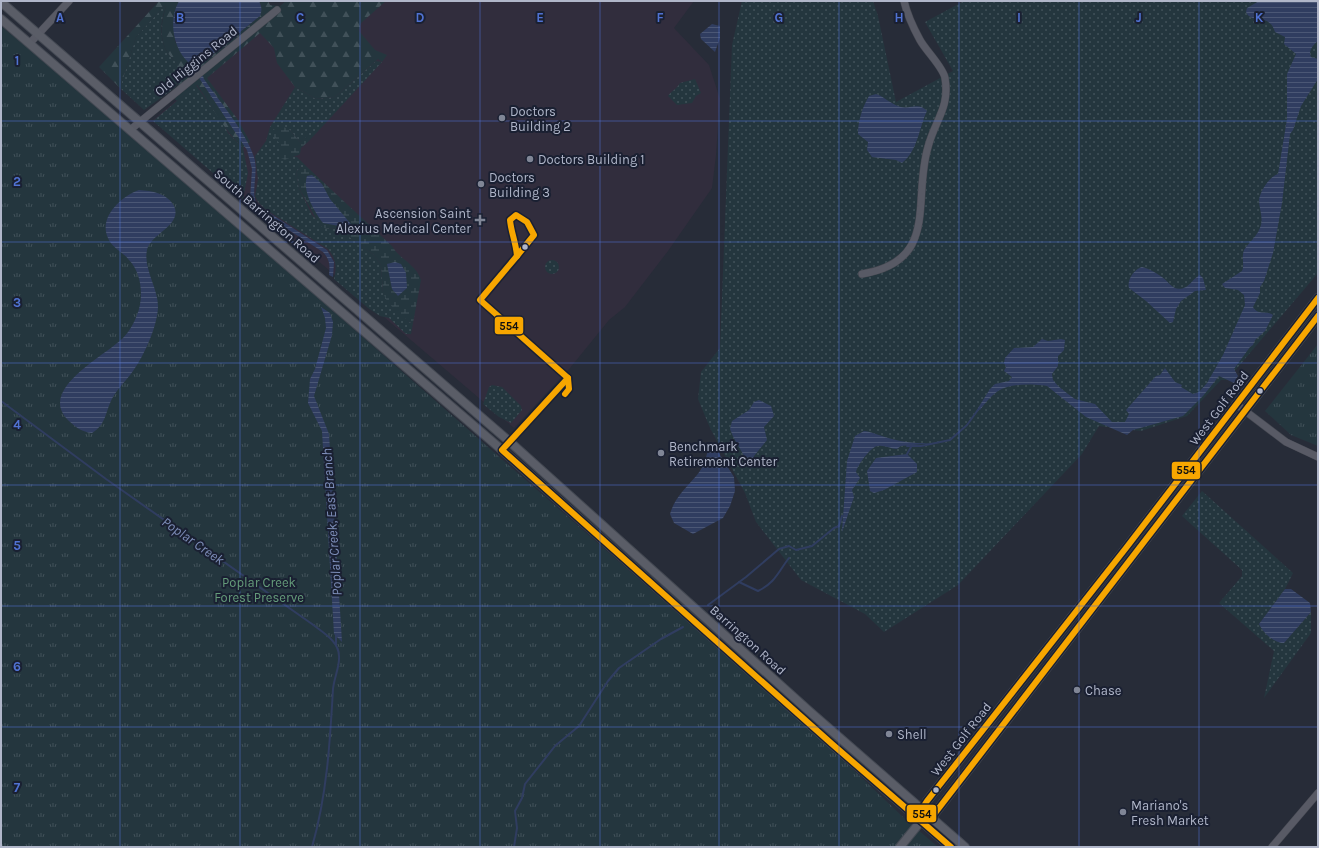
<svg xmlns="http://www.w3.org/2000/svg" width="1319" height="848" viewBox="0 0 1319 848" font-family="Karla,sans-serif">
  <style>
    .medical { fill: #312d3d }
    .grass { fill: url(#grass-dots) }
    .forest { fill: url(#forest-firs) }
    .wetland { fill: url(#wetland-marsh) }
    .park { fill: url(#park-tufts) }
    .water { fill: url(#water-rules) }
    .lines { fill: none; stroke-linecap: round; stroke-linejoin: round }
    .stream { stroke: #303d60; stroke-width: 2 }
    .minor-casing { stroke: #444750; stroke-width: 8 }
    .major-casing { stroke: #444953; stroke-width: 10 }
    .minor { stroke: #585a65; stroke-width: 7 }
    .major { stroke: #5a5d67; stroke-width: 8 }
    .bus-1-casing { stroke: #1a2032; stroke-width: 9 }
    .bus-1 { stroke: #f7a600; stroke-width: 6 }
    .grid { fill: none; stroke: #5072d3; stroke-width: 1; stroke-opacity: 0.55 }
    .poi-dot { fill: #808696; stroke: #1a2032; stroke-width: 1.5 }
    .bus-dot { fill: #b0b6c9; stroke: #1a2032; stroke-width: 1.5 }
    .labels { text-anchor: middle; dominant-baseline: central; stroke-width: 4; stroke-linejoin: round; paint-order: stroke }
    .street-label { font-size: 13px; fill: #b0b6c9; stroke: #1a2032 }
    .poi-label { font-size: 13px; fill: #b0b6c9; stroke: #1a2032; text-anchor: start }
    .park-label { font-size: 13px; fill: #659c7a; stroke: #1a2032 }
    .water-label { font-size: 14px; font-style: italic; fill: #7d8db8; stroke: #1a2032 }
    .grid-label { font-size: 13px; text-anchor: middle; font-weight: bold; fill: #5072d3; stroke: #1a2032; stroke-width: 4; stroke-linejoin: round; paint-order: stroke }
    .line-badge { stroke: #1a2032; stroke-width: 1.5 }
    .pale-badge-label { font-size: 11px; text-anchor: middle; font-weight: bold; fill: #111 }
  </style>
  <defs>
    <pattern id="grass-dots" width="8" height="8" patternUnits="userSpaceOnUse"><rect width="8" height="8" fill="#24363e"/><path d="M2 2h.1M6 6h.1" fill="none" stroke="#415159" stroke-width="1.8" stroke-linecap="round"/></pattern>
    <pattern id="forest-firs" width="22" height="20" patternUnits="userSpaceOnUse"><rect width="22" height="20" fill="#24363e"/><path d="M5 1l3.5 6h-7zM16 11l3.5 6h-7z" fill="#415159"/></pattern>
    <pattern id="wetland-marsh" width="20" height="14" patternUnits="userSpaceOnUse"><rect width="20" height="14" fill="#24363e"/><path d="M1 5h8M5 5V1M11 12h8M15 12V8" fill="none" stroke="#415159"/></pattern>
    <pattern id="park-tufts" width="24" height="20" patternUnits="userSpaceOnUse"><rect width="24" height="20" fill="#24363e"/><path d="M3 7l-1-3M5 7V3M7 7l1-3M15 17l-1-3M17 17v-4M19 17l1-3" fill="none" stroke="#415159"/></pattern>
    <pattern id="water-rules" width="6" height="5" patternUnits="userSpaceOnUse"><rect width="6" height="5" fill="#303d60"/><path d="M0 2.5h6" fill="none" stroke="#4b5775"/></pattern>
  </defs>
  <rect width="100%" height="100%" fill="#272c38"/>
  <polygon class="medical" points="295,1 694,1 674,28 709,65 720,99 716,155 712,188 668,251 625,307 609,320 570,368 514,428 153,120"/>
  <g class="grass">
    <polygon points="742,1 873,1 878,16 896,102 953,71 925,22 964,1 1318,1 1318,273 1227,380 1221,380 1187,416 1141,431 1099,426 1082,454 958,585 884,632 865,614 801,580 756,522 745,493 710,428 698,399 701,372 720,348 732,45"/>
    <path d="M164,6L166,7C160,21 159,40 168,53C172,59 179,63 179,71C180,76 177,82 176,87L144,110L120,88L136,37Z"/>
    <path d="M376,61L382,62L309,141L307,137L300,142L290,130L281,145L282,150L290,157H297L307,167H301L296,172L299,188L312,215L327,229L337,228L374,255L381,265L383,293L409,322L413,323L411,334H406L389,318L380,316L368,308L334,279C337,266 336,259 328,249L265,209L258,202L255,196L258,180L255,156L266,141L270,127L295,87L316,99L335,97Z"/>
    <path d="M695,79L701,93L696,96L692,103L677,105L668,96C671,91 677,89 680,83Z"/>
    <polygon points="196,85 223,123 228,133 243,148 248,173 243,199 153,121"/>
    <circle cx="552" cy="267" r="7"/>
    <polygon points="492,385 502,387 521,406 522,410 511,423 499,417 483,404 489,387"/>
    <polygon points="1202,491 1293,573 1285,589 1259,624 1284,643 1311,612 1311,633 1264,698 1274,651 1219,603 1242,576 1242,570 1182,516"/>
  </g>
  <path class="forest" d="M159,1H179L174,17L175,42L203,63L260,16L261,5L259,1H268L270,5L280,6L286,1H386L361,23L359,31L375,50L387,55L382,62L378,59L335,97L316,99L295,87L277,63L274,48L260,33L207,78L238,120L250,142L243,148C224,130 212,106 197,85L177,101L174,98L179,93C175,85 180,80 179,72C179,63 172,59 168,53C159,40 161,21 166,7L164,6L136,37L120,88L99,67Z"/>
  <g class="wetland">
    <path d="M281,126L290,130L300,142L307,136L309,141L301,148L300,154C296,157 290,157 285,160L281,158V145L273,136V130Z"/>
    <path d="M301,167H307L392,246C400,260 416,264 421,280L413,323L409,322L388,303L383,293L381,265L374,255L337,228L327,229L320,226L299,188L296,172Z"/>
  </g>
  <g class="park">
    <polygon points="1,26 128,131 821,739 903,817 938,847 1,847"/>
    <polygon points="1318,344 1318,446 1291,435 1265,411"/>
  </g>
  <g class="water">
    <path d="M179,1H259C262,7 262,11 260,16L199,65L204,79C219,101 246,132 254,157C259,173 250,192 257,205L327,250L334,262L333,277L329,275C330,265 330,260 323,252L253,207L250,199L252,169L247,150L189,63C173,49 168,20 179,1Z"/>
    <path d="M1259,1H1318V41C1313,45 1308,51 1311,57L1318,59V79L1301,106L1293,130L1290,134L1282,203L1273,253L1264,281L1260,287V293L1253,307C1258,316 1267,310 1273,315L1265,331L1255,340L1253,345L1250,347L1234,369L1238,376L1234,383L1219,376L1203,396L1183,416L1133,430L1127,435L1086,417L1047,386C1033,384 1010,383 998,391C991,396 985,403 980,410L978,408L990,389L995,384L1009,381L1012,377L1004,371L1006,367L1004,363L1005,358L1014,348L1033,347L1042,339L1048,341L1061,339L1065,340L1064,350L1058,356V366L1052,374L1053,380L1058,386L1068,394L1075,399L1095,404L1112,422H1125L1129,414L1126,410L1156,376L1160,375L1165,368L1175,382L1182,385L1181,387L1193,394L1199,392L1207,383L1223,355L1245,305L1244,295L1238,290L1225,288L1222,284L1242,271C1245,265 1241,258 1244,250C1250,241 1258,236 1261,225C1263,216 1259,208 1259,200C1260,191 1270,176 1278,174L1287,119V74L1296,54L1284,44L1285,37L1275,32C1269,12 1252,25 1246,12L1247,8Z"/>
    <polygon points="712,24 720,26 720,38 715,52 701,39 700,34"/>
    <path d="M876,94C885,97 892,105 901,107C911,109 919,102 927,111C919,127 918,151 902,163L896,160L872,157L867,150L868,142L858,134C858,121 862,108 869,96Z"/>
    <path d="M312,175L322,184L330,199L355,229L323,223C314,211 302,191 307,176Z"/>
    <path d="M139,190C152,191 167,193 174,206C183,225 150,234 147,250C143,268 158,288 158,306C158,325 144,356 133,371C127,380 118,388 113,397C105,411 107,424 92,433C81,432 74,426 66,418C40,388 106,355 123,338C129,332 134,323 137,315C144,298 142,273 129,260C123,252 112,248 108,238C98,217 122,196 139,190Z"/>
    <polygon points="395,262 401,264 406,273 407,288 398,296 392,289 387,264"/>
    <path d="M1142,267C1150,269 1156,273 1162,277C1170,283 1174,293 1186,287C1191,284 1194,278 1200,275L1203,278L1206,290L1195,291L1181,301L1176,309L1173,322L1170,323L1146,301L1129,288C1127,280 1134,269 1142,267Z"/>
    <polygon points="321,307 330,313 333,322 332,335 314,396 329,434 342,642 334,634 322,431 308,403 310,379 315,369 326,328 325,318"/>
    <path d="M759,400L771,406L774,416L764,427L767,440L754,456L751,469C745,455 735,443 730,429L732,421L749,410L754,402Z"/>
    <path d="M864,431C874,432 882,437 892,439C907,443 920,444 936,443L901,446L897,449C891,449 884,445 878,446C871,446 857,466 856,472L860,478L852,490L854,497L842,532L847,461L855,436Z"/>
    <path d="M713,444L734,477L735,491L730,506L723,518L693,534L674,523L670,514C675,497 686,488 697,475C704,467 707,455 709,445Z"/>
    <polygon points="907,454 917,464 917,472 884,490 874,493 870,491 867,471 876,458"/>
    <path d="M1285,589H1291L1310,603L1311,612L1284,643C1274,643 1263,633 1259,624Z"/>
  </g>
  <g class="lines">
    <g class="stream">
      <path d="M1,401L106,479L312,624C322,632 339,641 339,656C340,666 334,678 333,689C330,742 327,795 312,847"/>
      <polyline points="907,446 921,446 950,440 967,425 980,407"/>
      <polyline points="907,454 911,447"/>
      <path d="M739,582L758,591C776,582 778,572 789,558"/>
      <polyline points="708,605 746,577 779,549 789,546 796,550 812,546 834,528 839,526 842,516"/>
      <polyline points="336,645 336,635"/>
      <polyline points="514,847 517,828 515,811 522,798 525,784 555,746 579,726 608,681 619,668 661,639 683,627"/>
    </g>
    <g class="minor-casing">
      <g id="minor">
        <polyline points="30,43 69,1"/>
        <polyline points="130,130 277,10"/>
        <path d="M862,274C940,261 912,201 928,147C935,120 950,108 945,78C943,67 926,51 920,40C914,29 907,14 904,1"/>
        <polyline points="1236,404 1286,442 1318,457"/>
        <polyline points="1272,847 1318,793"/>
      </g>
    </g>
    <g class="major-casing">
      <g id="major">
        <polyline points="1,2 510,442 809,711 965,847"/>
        <polyline points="1,19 502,450 832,744 951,847"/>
        <polyline points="922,814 927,801 1126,548 1318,298"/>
        <polyline points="927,819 932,817 946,799 1318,316"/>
        <polyline points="900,847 921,821"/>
      </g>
    </g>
    <use href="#minor" class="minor"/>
    <use href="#major" class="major"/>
    <g class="bus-1-casing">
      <g id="bus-1">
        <path d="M516,215L527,222L534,235L517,256C516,243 511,232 510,220Z"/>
        <polyline points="517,256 480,300 568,378 569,389 565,394"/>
        <polyline points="1318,298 1126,548 927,801 922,809 921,821 932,817 1318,316"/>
        <polyline points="568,378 502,450 832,744 951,847"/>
      </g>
    </g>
    <use href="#bus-1" class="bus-1"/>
  </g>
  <path class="grid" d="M120,1V847M240,1V847M360,1V847M480,1V847M600,1V847M719,1V847M839,1V847M959,1V847M1079,1V847M1199,1V847M1,121H1318M1,242H1318M1,363H1318M1,485H1318M1,606H1318M1,727H1318"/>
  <g class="poi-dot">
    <circle cx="502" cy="118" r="4"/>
    <circle cx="530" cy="159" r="4"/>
    <circle cx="481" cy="184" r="4"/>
    <path d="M478 214h4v4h4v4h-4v4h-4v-4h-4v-4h4z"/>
    <circle cx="661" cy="453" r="4"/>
    <circle cx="1077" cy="690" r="4"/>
    <circle cx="889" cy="734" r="4"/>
    <circle cx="1123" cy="812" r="4"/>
  </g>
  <g class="bus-dot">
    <circle cx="525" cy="247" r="3.5"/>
    <circle cx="1260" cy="391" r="3.5"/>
    <circle cx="936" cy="790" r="3.5"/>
  </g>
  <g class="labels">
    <g class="street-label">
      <text transform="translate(196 61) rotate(-39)">Old Higgins Road</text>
      <text transform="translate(267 216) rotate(41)">South Barrington Road</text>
      <text transform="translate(1219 408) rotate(-53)">West Golf Road</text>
      <text transform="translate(748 640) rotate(42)">Barrington Road</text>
      <text transform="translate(961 739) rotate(-52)">West Golf Road</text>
    </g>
    <g class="poi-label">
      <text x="510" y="111">Doctors<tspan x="510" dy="15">Building 2</tspan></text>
      <text x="538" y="159">Doctors Building 1</text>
      <text x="489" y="177">Doctors<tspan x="489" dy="15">Building 3</tspan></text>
      <text x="471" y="213" text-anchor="end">Ascension Saint<tspan x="471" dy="15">Alexius Medical Center</tspan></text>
      <text x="669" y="446">Benchmark<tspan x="669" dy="15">Retirement Center</tspan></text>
      <text x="1085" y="690">Chase</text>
      <text x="897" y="734">Shell</text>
      <text x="1131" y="805">Mariano's<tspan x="1131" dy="15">Fresh Market</tspan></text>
    </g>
    <g class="park-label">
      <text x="259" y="582">Poplar Creek<tspan x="259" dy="15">Forest Preserve</tspan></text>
    </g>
    <g class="water-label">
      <text transform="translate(332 522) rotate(-94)">Poplar Creek, East Branch</text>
      <text transform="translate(193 541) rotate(35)">Poplar Creek</text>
    </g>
  </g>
  <g class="grid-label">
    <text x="60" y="22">A</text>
    <text x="180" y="22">B</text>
    <text x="300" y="22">C</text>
    <text x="420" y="22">D</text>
    <text x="540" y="22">E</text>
    <text x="660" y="22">F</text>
    <text x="779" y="22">G</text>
    <text x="899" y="22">H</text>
    <text x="1019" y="22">I</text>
    <text x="1139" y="22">J</text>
    <text x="1259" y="22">K</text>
    <text x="17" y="65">1</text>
    <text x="17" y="186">2</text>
    <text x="17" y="307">3</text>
    <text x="17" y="429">4</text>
    <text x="17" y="550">5</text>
    <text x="17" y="671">6</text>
    <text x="17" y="792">7</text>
  </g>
  <g class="line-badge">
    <rect x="494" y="316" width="30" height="19" rx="4" fill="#f7a600"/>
    <rect x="1171" y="461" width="30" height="19" rx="4" fill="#f7a600"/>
    <rect x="906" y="804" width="31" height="19" rx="4" fill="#f7a600"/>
  </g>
  <g class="pale-badge-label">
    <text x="509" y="330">554</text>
    <text x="1186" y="474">554</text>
    <text x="922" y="818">554</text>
  </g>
  <rect width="1319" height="848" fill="none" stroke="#b0b6c9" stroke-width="4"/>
</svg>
